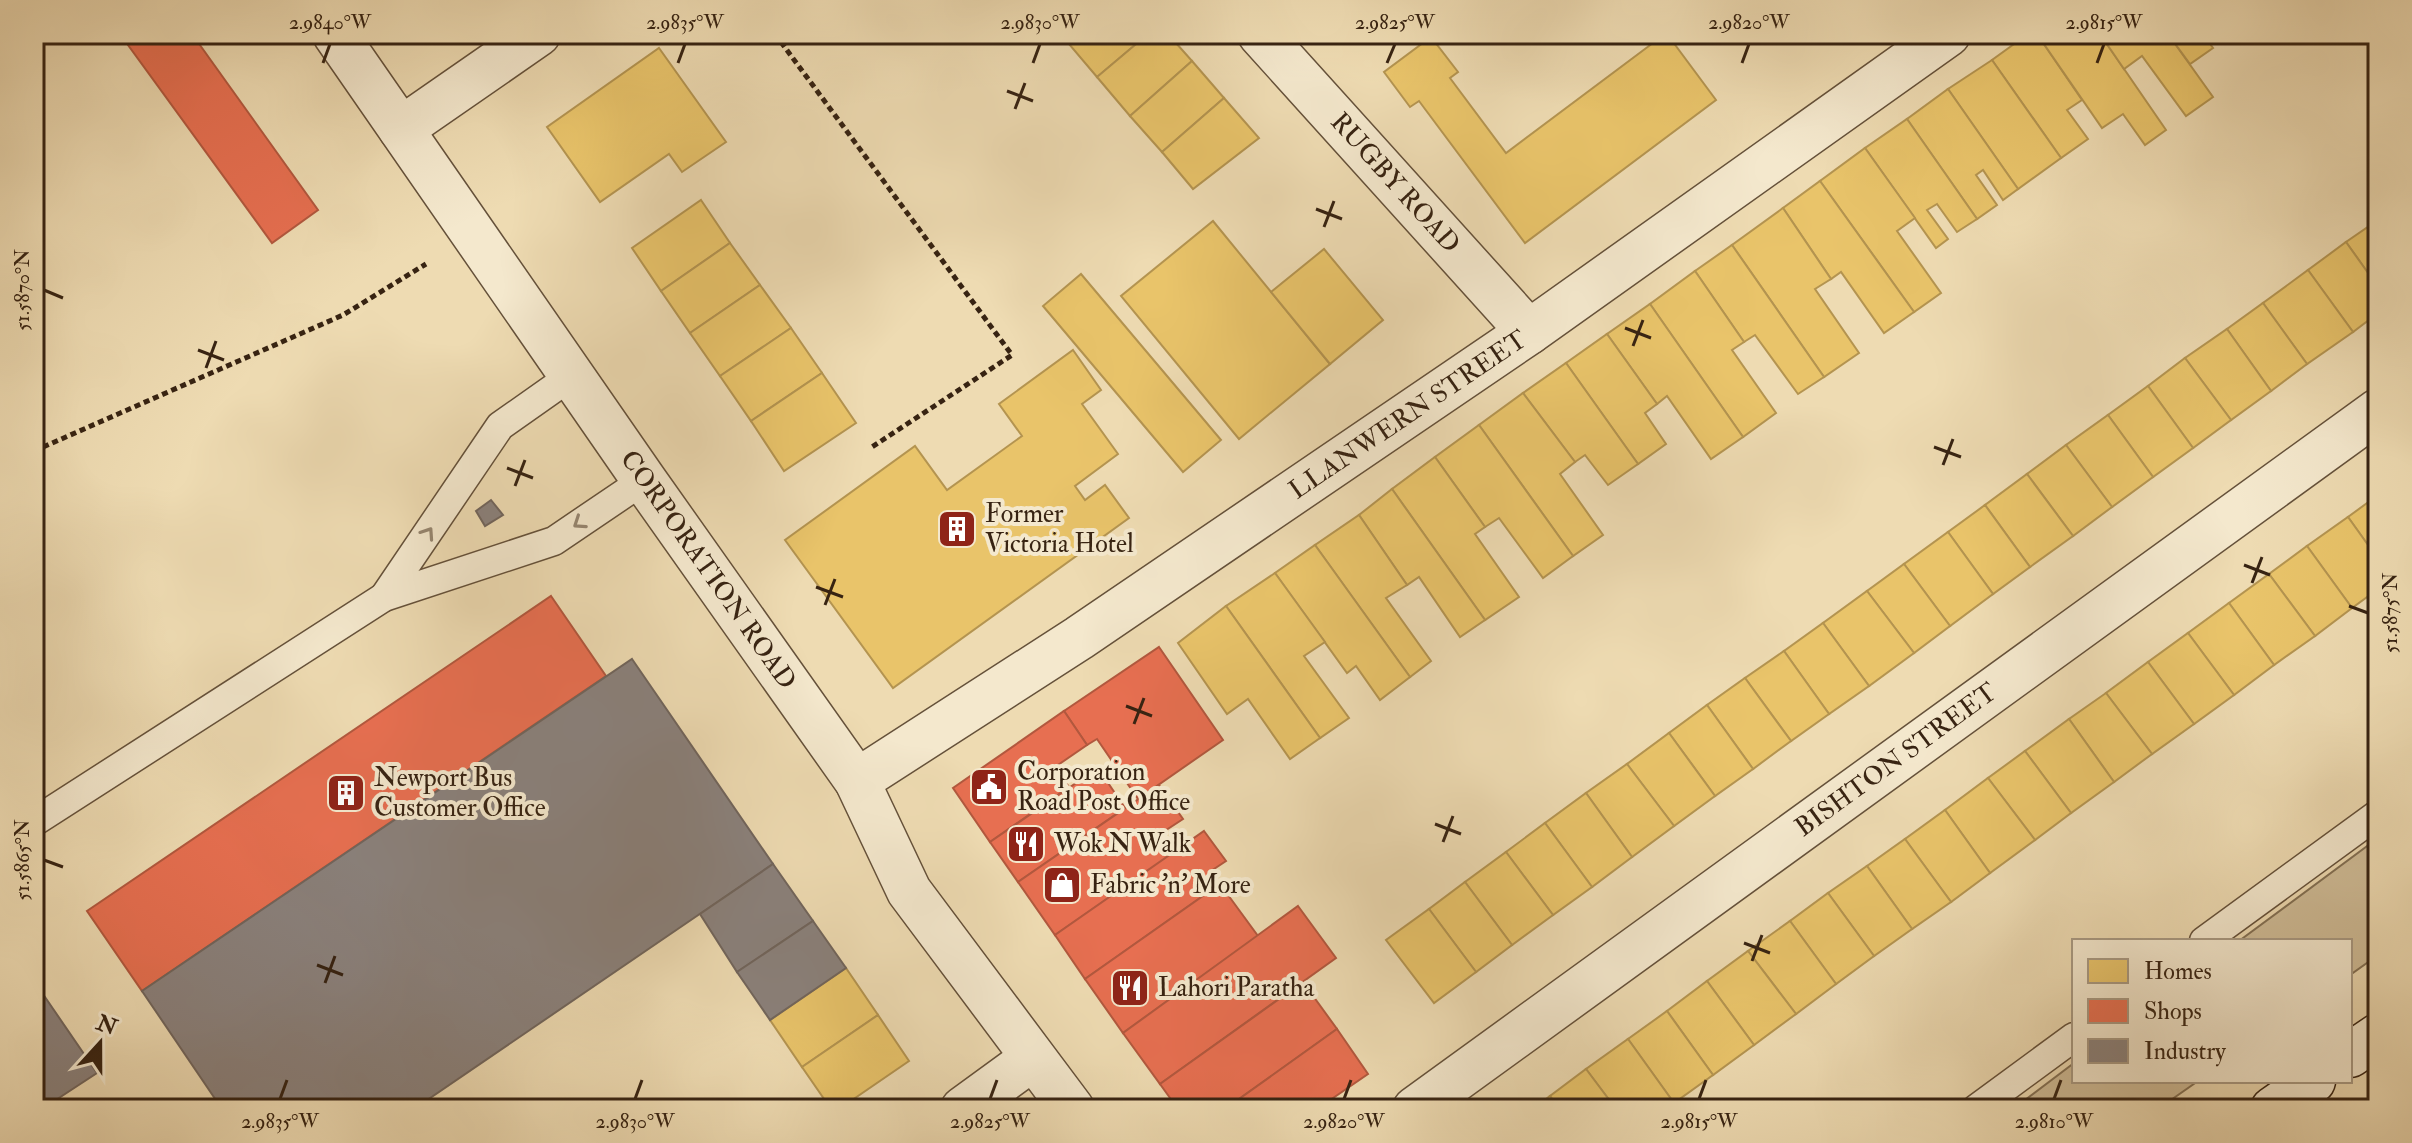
<svg xmlns="http://www.w3.org/2000/svg" width="2412" height="1143" viewBox="0 0 2412 1143" font-family="'IM FELL Double Pica',serif">
<style>
.green{fill:#cfbc97;stroke:#837054;stroke-width:2}
.homes{fill:#e9c46a;stroke:#b49450;stroke-width:2}
.shops{fill:#e76f51;stroke:#b2583e;stroke-width:2}
.industry{fill:#8a817c;stroke:#71655c;stroke-width:2}
.lines{fill:none;stroke-linecap:round;stroke-linejoin:round}
.service-casing{stroke:#65513a;stroke-width:31}
.minor-casing{stroke:#65513a;stroke-width:47}
.tertiary-casing{stroke:#65513a;stroke-width:47}
.secondary-casing{stroke:#372312;stroke-width:47}
.path{stroke:#372312;stroke-width:5;stroke-dasharray:6 4;stroke-linecap:butt}
.service{stroke:#f4e8cd;stroke-width:28}
.minor{stroke:#f4e8cd;stroke-width:44}
.tertiary{stroke:#f4e8cd;stroke-width:44}
.secondary{stroke:#f4e8cd;stroke-width:44}
.oneway{stroke:#968670}
.ticks{fill:none;stroke:#372312;stroke-width:3}
.labels{text-anchor:middle;dominant-baseline:central;stroke-width:8;stroke-linejoin:round;paint-order:stroke}
.street-label{font-size:26px;fill:#372312;stroke:#f4e8cd}
.poi-label{font-size:26px;fill:#372312;stroke:#f4e8cd;text-anchor:start}
.neatline{fill:none;stroke:#372312;stroke-width:3}
.ticks-label{font-size:20px;text-anchor:middle;fill:#372312}
</style>
<rect width="100%" height="100%" fill="#eedbb2"/>
<filter id="stains"><feTurbulence type="fractalNoise" baseFrequency=".0025" numOctaves="4"/><feColorMatrix values="0 0 0 0 .2 0 0 0 0 .09 0 0 0 0 .02 0 0 0 .5 -.17"/></filter>
<radialGradient id="worn" r=".72"><stop offset=".6" stop-color="#630" stop-opacity="0"/><stop offset="1" stop-color="#630" stop-opacity=".3"/></radialGradient>
<g class="green">
<polygon points="2378,838 2378,955 2350,975 2350,941 2239,941"/>
<polygon points="2074,1063 2074,1081 2198,1081 2158,1109 2013,1109"/>
</g>
<g class="homes">
<polygon points="1067,34 1148,34 1097,77 1063,37"/>
<polygon points="1148,34 1168,34 1192,61 1130,116 1097,77"/>
<polygon points="1665,34 1667,34 1716,100 1525,243 1419,101 1410,107 1384,72 1431,37 1458,72 1450,78 1506,153"/>
<polygon points="2028,34 2037,34 2082,100 2067,110 2088,139 2061,158 1992,60"/>
<polygon points="2037,34 2100,34 2166,130 2145,145 2123,114 2102,128"/>
<polygon points="2100,34 2168,34 2213,97 2186,116 2142,56 2124,69"/>
<polygon points="2168,34 2203,34 2213,48 2190,64"/>
<polygon points="659,48 726,142 682,172 669,154 600,202 547,127"/>
<polygon points="1992,60 2061,158 2018,189 1948,89"/>
<polygon points="1192,61 1224,98 1162,152 1130,116"/>
<polygon points="1948,89 2018,189 2003,200 1983,170 1976,175 1997,205 1977,219 1907,119"/>
<polygon points="1224,98 1259,138 1193,189 1162,152"/>
<polygon points="1907,119 1977,219 1957,232 1937,204 1927,210 1948,239 1936,248 1865,148"/>
<polygon points="1865,148 1915,218 1897,231 1941,293 1914,312 1820,181"/>
<polygon points="1820,181 1914,312 1884,333 1841,272 1831,279 1783,208"/>
<polygon points="701,200 730,243 661,291 632,248"/>
<polygon points="1783,208 1831,279 1815,289 1859,353 1824,377 1732,245"/>
<polygon points="2378,220 2378,287 2346,242"/>
<polygon points="1213,221 1330,364 1239,439 1121,296"/>
<polygon points="2346,242 2378,287 2378,313 2353,332 2308,270"/>
<polygon points="730,243 760,285 690,333 661,291"/>
<polygon points="1732,245 1824,377 1798,394 1755,335 1744,342 1695,271"/>
<polygon points="1324,249 1383,320 1330,364 1271,292"/>
<polygon points="2308,270 2353,332 2307,364 2263,303"/>
<polygon points="1695,271 1744,342 1732,350 1776,413 1743,437 1650,304"/>
<polygon points="1081,274 1221,440 1183,472 1043,306"/>
<polygon points="760,285 791,328 720,376 690,333"/>
<polygon points="2263,303 2307,364 2271,391 2227,329"/>
<polygon points="1650,304 1743,437 1711,459 1667,396 1657,404 1607,334"/>
<polygon points="791,328 822,373 751,421 720,376"/>
<polygon points="2227,329 2271,391 2231,420 2185,358"/>
<polygon points="1607,334 1657,404 1645,413 1666,444 1638,464 1566,363"/>
<polygon points="1073,350 1101,390 1082,404 1118,454 1075,486 1085,500 1105,485 1129,518 893,688 785,540 915,446 947,490 1022,436 999,404"/>
<polygon points="2185,358 2231,420 2193,448 2148,386"/>
<polygon points="1566,363 1638,464 1608,485 1585,455 1575,462 1523,393"/>
<polygon points="822,373 856,423 784,471 751,421"/>
<polygon points="2148,386 2193,448 2153,477 2108,415"/>
<polygon points="1523,393 1575,462 1560,474 1603,535 1573,556 1479,425"/>
<polygon points="2108,415 2153,477 2112,507 2066,445"/>
<polygon points="1479,425 1573,556 1543,578 1499,518 1485,527 1435,457"/>
<polygon points="2066,445 2112,507 2073,536 2027,474"/>
<polygon points="1435,457 1485,527 1475,534 1519,597 1485,620 1392,489"/>
<polygon points="2027,474 2073,536 2030,567 1985,505"/>
<polygon points="1392,489 1485,620 1460,637 1419,577 1407,585 1359,515"/>
<polygon points="2378,495 2378,559 2348,517"/>
<polygon points="1985,505 2030,567 1993,594 1948,532"/>
<polygon points="1359,515 1407,585 1386,598 1431,661 1410,677 1315,545"/>
<polygon points="2348,517 2378,559 2378,589 2352,608 2307,546"/>
<polygon points="1948,532 1993,594 1950,626 1904,564"/>
<polygon points="1315,545 1410,677 1380,700 1356,666 1347,673 1275,573"/>
<polygon points="2307,546 2352,608 2315,636 2269,574"/>
<polygon points="1904,564 1950,626 1914,653 1867,591"/>
<polygon points="1275,573 1325,642 1304,656 1349,718 1320,738 1226,606"/>
<polygon points="2269,574 2315,636 2274,665 2229,603"/>
<polygon points="1867,591 1914,653 1869,686 1823,623"/>
<polygon points="2229,603 2274,665 2234,695 2188,633"/>
<polygon points="1226,606 1320,738 1290,759 1248,699 1227,714 1178,643"/>
<polygon points="1823,623 1869,686 1829,714 1784,651"/>
<polygon points="2188,633 2234,695 2194,724 2148,662"/>
<polygon points="1784,651 1829,714 1791,741 1745,678"/>
<polygon points="2148,662 2194,724 2152,754 2106,693"/>
<polygon points="1745,678 1791,741 1753,769 1707,705"/>
<polygon points="2106,693 2152,754 2114,782 2069,719"/>
<polygon points="1707,705 1753,769 1715,796 1669,733"/>
<polygon points="2069,719 2114,782 2071,813 2025,751"/>
<polygon points="1669,733 1715,796 1674,826 1627,764"/>
<polygon points="2025,751 2071,813 2035,840 1988,778"/>
<polygon points="1627,764 1674,826 1632,857 1586,793"/>
<polygon points="1988,778 2035,840 1990,873 1945,810"/>
<polygon points="1586,793 1632,857 1592,887 1545,823"/>
<polygon points="1945,810 1990,873 1951,902 1905,839"/>
<polygon points="1545,823 1592,887 1553,915 1506,852"/>
<polygon points="1905,839 1951,902 1912,929 1867,866"/>
<polygon points="1506,852 1553,915 1512,945 1465,882"/>
<polygon points="1867,866 1912,929 1874,956 1828,893"/>
<polygon points="1465,882 1512,945 1476,972 1429,909"/>
<polygon points="1828,893 1874,956 1836,984 1790,921"/>
<polygon points="1429,909 1476,972 1434,1003 1386,940"/>
<polygon points="1790,921 1836,984 1796,1014 1748,951"/>
<polygon points="1748,951 1796,1014 1754,1045 1707,981"/>
<polygon points="846,968 878,1015 802,1067 770,1020"/>
<polygon points="1707,981 1754,1045 1713,1075 1667,1011"/>
<polygon points="1667,1011 1713,1075 1674,1103 1628,1039"/>
<polygon points="878,1015 909,1061 839,1109 831,1109 802,1067"/>
<polygon points="1628,1039 1674,1103 1666,1109 1616,1109 1586,1069"/>
<polygon points="1586,1069 1616,1109 1559,1109 1550,1096"/>
<polygon points="1550,1096 1559,1109 1533,1109"/>
</g>
<g class="shops">
<polygon points="120,34 192,34 318,210 272,243"/>
<polygon points="551,596 606,676 142,991 87,911"/>
<polygon points="1159,647 1223,740 1138,799 1097,739 1087,745 1064,711"/>
<polygon points="1064,711 1087,745 1055,767 1069,787 990,842 953,788"/>
<polygon points="1098,768 1125,808 1018,882 990,842"/>
<polygon points="1159,785 1183,819 1154,838 1168,857 1055,935 1018,882"/>
<polygon points="1204,831 1226,861 1211,871 1220,884 1085,979 1055,935"/>
<polygon points="1220,884 1258,936 1123,1033 1085,979"/>
<polygon points="1298,906 1336,958 1160,1084 1123,1033"/>
<polygon points="1303,982 1337,1029 1225,1109 1178,1109 1160,1084"/>
<polygon points="1337,1029 1368,1074 1317,1109 1225,1109"/>
</g>
<g class="industry">
<polygon points="491,500 503,515 485,526 476,511"/>
<polygon points="632,659 773,864 414,1109 222,1109 142,991"/>
<polygon points="773,864 813,921 737,972 700,914"/>
<polygon points="813,921 846,968 770,1020 737,972"/>
<polygon points="34,981 97,1073 42,1109 34,1109"/>
</g>
<g class="lines">
<defs>
<g id="service">
<polyline points="384,597 500,426 571,376"/>
<polyline points="34,822 384,597 554,541 644,480"/>
<polyline points="2204,941 2378,814"/>
<polyline points="1976,1109 2074,1037"/>
</g>
<g id="minor">
<polyline points="1260,34 1529,332"/>
<polyline points="401,129 538,34"/>
<polyline points="857,781 1079,638 1529,332 1948,34"/>
<polyline points="963,1109 1033,1058"/>
<polyline points="1415,1109 2378,411"/>
</g>
<polyline id="tertiary" points="335,34 644,480 857,781 909,891 1072,1109"/>
<g id="secondary">
<polyline points="2350,1055 2378,1036"/>
<polyline points="2273,1109 2313,1081"/>
</g>
</defs>
<use href="#service" class="service-casing"/>
<use href="#minor" class="minor-casing"/>
<use href="#tertiary" class="tertiary-casing"/>
<use href="#secondary" class="secondary-casing"/>
<g class="path">
<polyline points="775,34 1012,355 872,447"/>
<polyline points="34,451 343,315 426,264"/>
</g>
<use href="#service" class="service"/>
<use href="#minor" class="minor"/>
<use href="#tertiary" class="tertiary"/>
<use href="#secondary" class="secondary"/>
</g>
<defs><path id="oneway-chevron" d="M-2-3.5L2.5 0L-2 3.5" fill="none" stroke-width="1.6" stroke-linecap="round" stroke-linejoin="round" transform="scale(2)"/></defs>
<g class="oneway">
<use href="#oneway-chevron" transform="translate(579 523) rotate(146)"/>
<use href="#oneway-chevron" transform="translate(428 533) rotate(-56)"/>
</g>
<path class="ticks" d="M323,63L330,44M678,63L685,44M1033,63L1040,44M1387,63L1395,44M1742,63L1749,44M2097,63L2104,44M1007,91L1033,101M1015,109L1025,83M1316,209L1342,219M1324,227L1334,201M44,290L63,298M1625,328L1651,338M1633,346L1643,320M198,350L224,360M206,368L216,341M1934,447L1961,457M1943,465L1953,439M507,468L533,478M515,486L525,460M2244,565L2270,575M2252,583L2262,557M816,587L843,597M825,605L835,579M2349,606L2368,613M1126,706L1152,716M1134,724L1144,698M1435,824L1461,834M1443,842L1453,816M44,860L63,867M1744,943L1770,953M1752,961L1762,935M317,965L343,975M325,983L335,956M280,1099L287,1080M635,1099L642,1080M990,1099L997,1080M1344,1099L1351,1080M1699,1099L1706,1080M2054,1099L2061,1080"/>
<defs>
<symbol id="building-square" viewBox="-11 -11 22 22"><rect x="-9" y="-9" width="18" height="18" rx="4" fill="#8f2418" stroke="#f4e8cd"/><path d="M-4-6H4V6H1V3H-1V6H-4ZM-2.5-4.3h1.7v1.8h-1.7ZM.8-4.3h1.7v1.8H.8ZM-2.5-1h1.7V.8h-1.7ZM.8-1h1.7V.8H.8Z" fill="#fff"/></symbol>
<symbol id="civic-square" viewBox="-11 -11 22 22"><rect x="-9" y="-9" width="18" height="18" rx="4" fill="#8f2418" stroke="#f4e8cd"/><path d="M-.6-6.5H3V-4.5H.6V-3L4-1V1h2V6H-6V1h2V-1L-.6-3ZM-1.2 2.5V6h2.4V2.5Z" fill="#fff"/></symbol>
<symbol id="restaurant-square" viewBox="-11 -11 22 22"><rect x="-9" y="-9" width="18" height="18" rx="4" fill="#8f2418" stroke="#f4e8cd"/><path d="M-5-6h1v4h1v-4h1v4h1v-4h1v5L-1.5 .5V6h-2V.5L-5-1ZM5-6V6H3V1.5H1.5Q1.5-4 5-6Z" fill="#fff"/></symbol>
<symbol id="shop-square" viewBox="-11 -11 22 22"><rect x="-9" y="-9" width="18" height="18" rx="4" fill="#8f2418" stroke="#f4e8cd"/><path d="M-5-2.5h2.3a2.7 3.5 0 0 1 5.4 0H5L5.5 6h-11ZM-1.5-2.5h3a1.5 2.3 0 0 0-3 0Z" fill="#fff"/></symbol>
</defs>
<g fill-rule="evenodd">
<use href="#building-square" x="935" y="507" width="44" height="44"/>
<use href="#civic-square" x="967" y="765" width="44" height="44"/>
<use href="#building-square" x="324" y="771" width="44" height="44"/>
<use href="#restaurant-square" x="1004" y="822" width="44" height="44"/>
<use href="#shop-square" x="1040" y="863" width="44" height="44"/>
<use href="#restaurant-square" x="1108" y="966" width="44" height="44"/>
</g>
<g class="labels">
<g class="street-label">
<text transform="translate(1395 183) rotate(48)">RUGBY ROAD</text>
<text transform="translate(1408 415) rotate(-34)">LLANWERN STREET</text>
<text transform="translate(708 570) rotate(55)">CORPORATION ROAD</text>
<text transform="translate(1896 760) rotate(-36)">BISHTON STREET</text>
</g>
<g class="poi-label">
<text x="985" y="514">Former<tspan x="985" dy="30">Victoria Hotel</tspan></text>
<text x="1017" y="772">Corporation<tspan x="1017" dy="30">Road Post Office</tspan></text>
<text x="374" y="778">Newport Bus<tspan x="374" dy="30">Customer Office</tspan></text>
<text x="1054" y="844">Wok N Walk</text>
<text x="1090" y="885">Fabric 'n' More</text>
<text x="1158" y="988">Lahori Paratha</text>
</g>
</g>
<rect width="2412" height="1143" fill="none" stroke="#eedbb2" stroke-width="88"/>
<rect x="2072" y="939" width="280" height="144" fill="#f4e8cd" stroke="#a89982" stroke-width="2"/>
<rect x="2088" y="959" width="40" height="24" fill="#e9c46a" stroke="#a89982" stroke-width="2"/>
<text x="2144" y="979" font-size="24" fill="#372312">Homes</text>
<rect x="2088" y="999" width="40" height="24" fill="#e76f51" stroke="#a89982" stroke-width="2"/>
<text x="2144" y="1019" font-size="24" fill="#372312">Shops</text>
<rect x="2088" y="1039" width="40" height="24" fill="#8a817c" stroke="#a89982" stroke-width="2"/>
<text x="2144" y="1059" font-size="24" fill="#372312">Industry</text>
<g transform="translate(100 1043) rotate(21)" stroke="#f4e8cd" stroke-width="6" paint-order="stroke">
<path d="M0-6L14 30L0 20L-14 30Z" fill="#372312"/>
<text y="-12" font-size="22" font-weight="bold" text-anchor="middle" fill="#372312">N</text>
</g>
<rect x="44" y="44" width="2324" height="1055" class="neatline"/>
<g class="ticks-label">
<text x="330" y="29">2.9840°W</text>
<text x="685" y="29">2.9835°W</text>
<text x="1040" y="29">2.9830°W</text>
<text x="1395" y="29">2.9825°W</text>
<text x="1749" y="29">2.9820°W</text>
<text x="2104" y="29">2.9815°W</text>
<text transform="translate(22 290) rotate(-90)" y="7">51.5870°N</text>
<text transform="translate(2390 613) rotate(-90)" y="7">51.5875°N</text>
<text transform="translate(22 860) rotate(-90)" y="7">51.5865°N</text>
<text x="280" y="1128">2.9835°W</text>
<text x="635" y="1128">2.9830°W</text>
<text x="990" y="1128">2.9825°W</text>
<text x="1344" y="1128">2.9820°W</text>
<text x="1699" y="1128">2.9815°W</text>
<text x="2054" y="1128">2.9810°W</text>
</g>
<rect width="100%" height="100%" filter="url(#stains)"/>
<rect width="100%" height="100%" fill="url(#worn)"/>
</svg>
